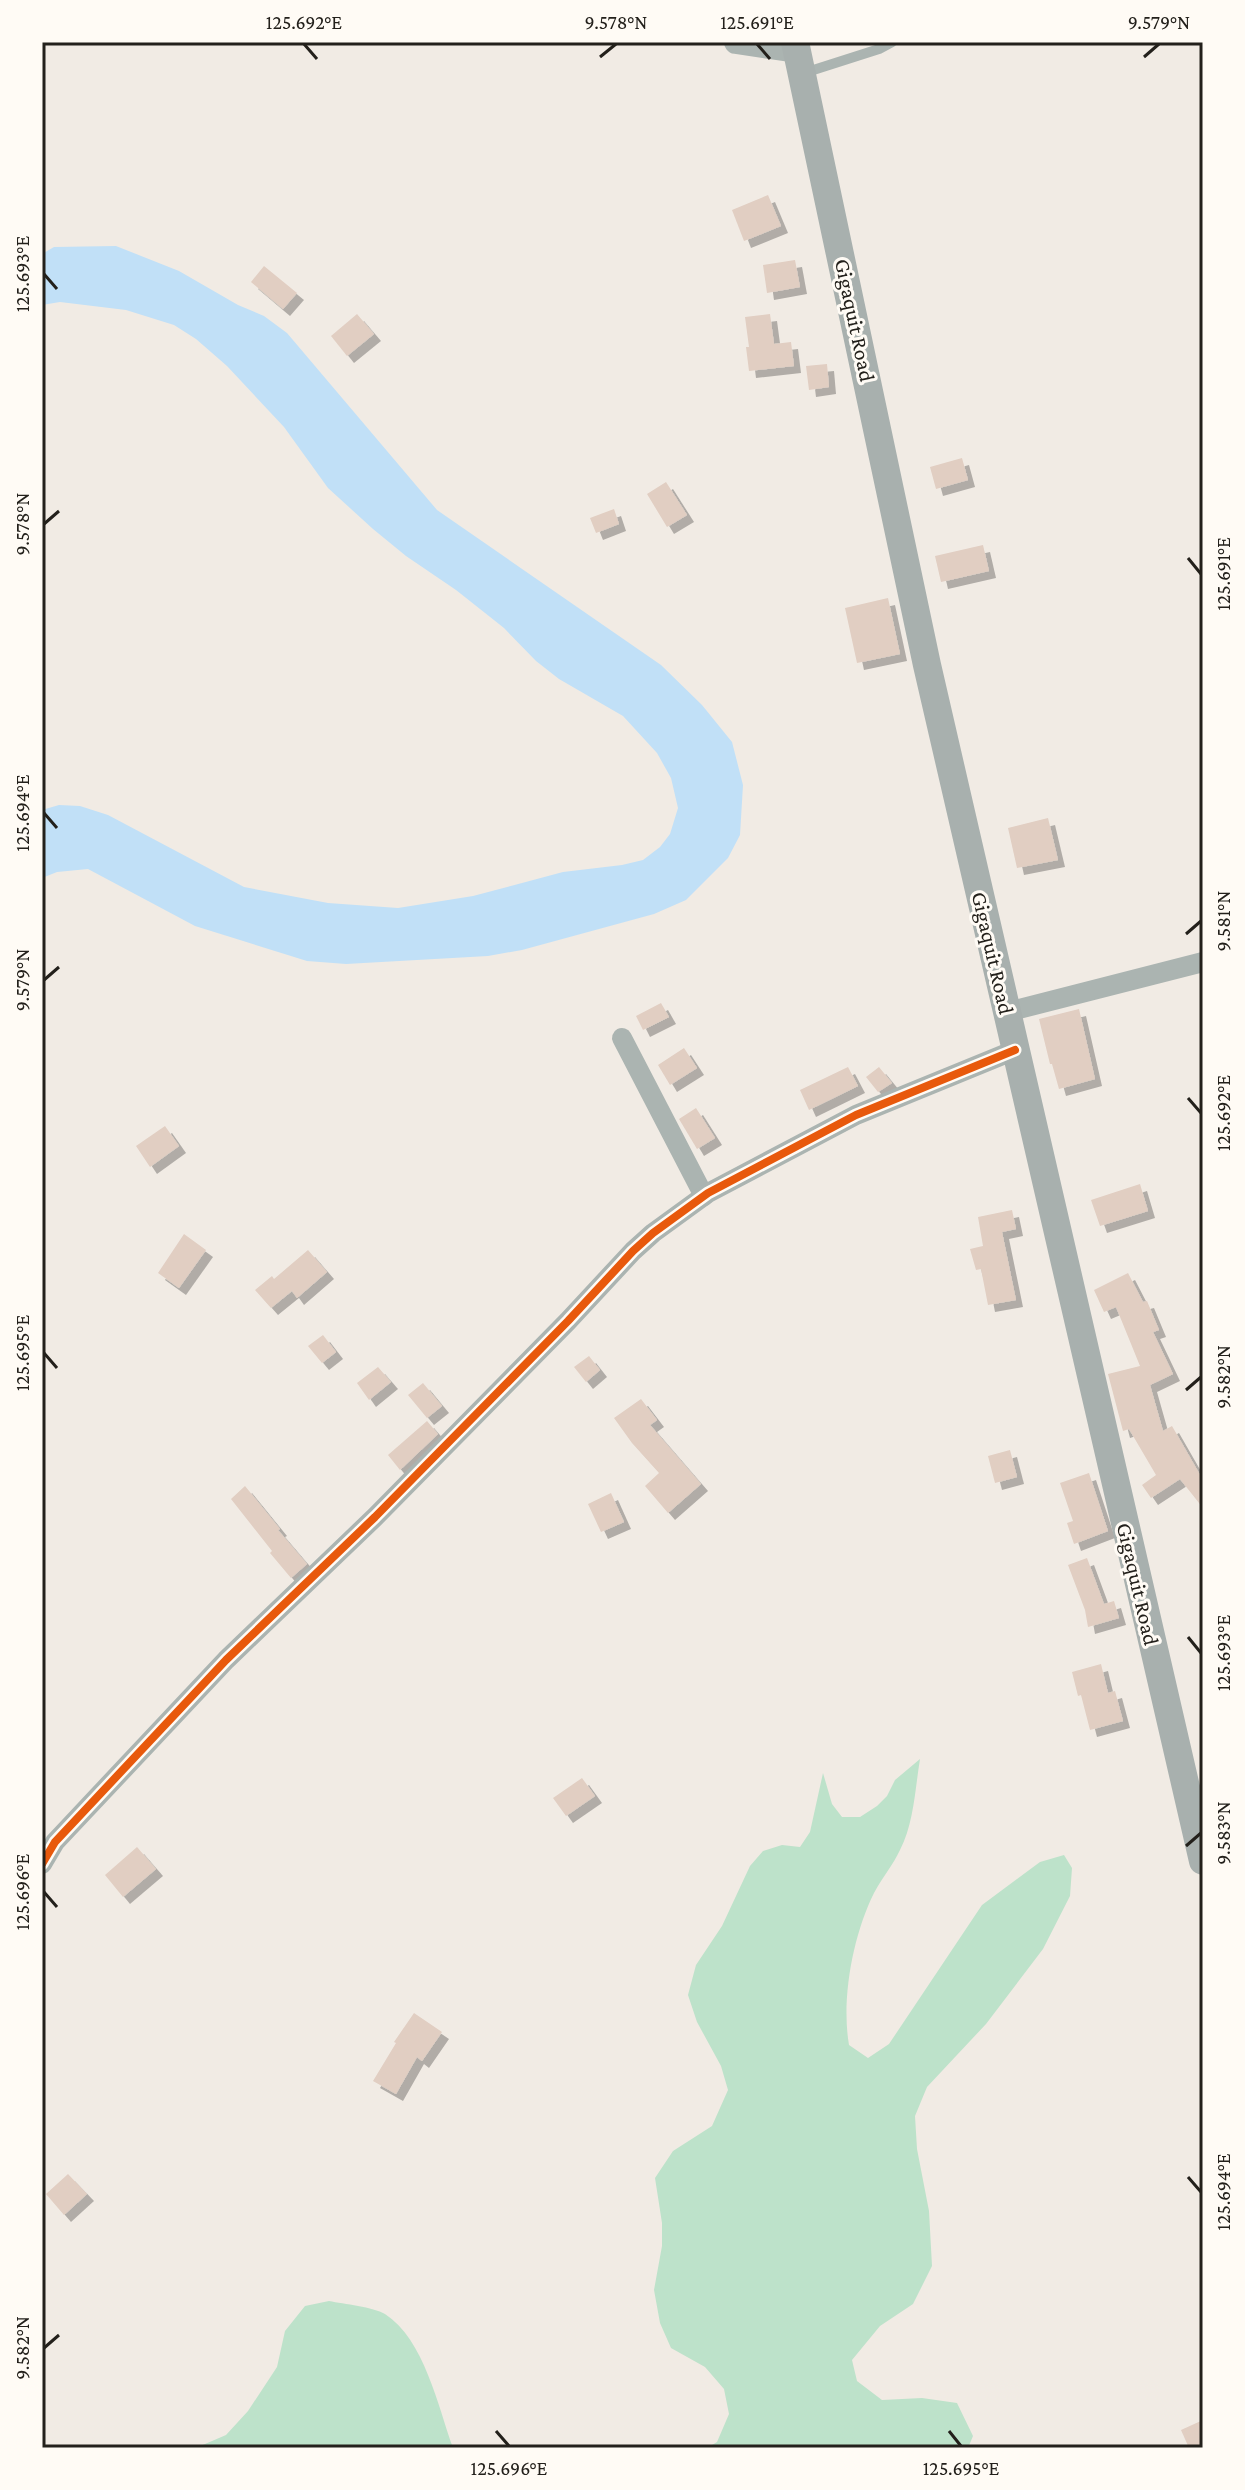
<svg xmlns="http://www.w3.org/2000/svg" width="1245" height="2490" viewBox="0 0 1245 2490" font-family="'Crimson Pro',serif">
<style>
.green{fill:#bde2ca}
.water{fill:#c1e0f7}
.building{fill:#e1cec2;filter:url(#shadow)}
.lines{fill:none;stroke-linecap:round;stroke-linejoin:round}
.service{stroke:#abb4b1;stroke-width:10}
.minor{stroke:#abb4b1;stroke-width:20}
.tertiary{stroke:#abb4b1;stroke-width:24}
.secondary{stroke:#a8b0ae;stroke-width:28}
.cycleway-casing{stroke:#fffbf5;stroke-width:13}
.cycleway{stroke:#e8590c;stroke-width:8}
.ticks{fill:none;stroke:#23201b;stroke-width:3}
.labels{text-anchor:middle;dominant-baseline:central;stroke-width:6;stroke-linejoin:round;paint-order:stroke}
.street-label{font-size:22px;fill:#23201b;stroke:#fffbf5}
.neatline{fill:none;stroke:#23201b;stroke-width:3}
.ticks-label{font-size:20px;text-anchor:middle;fill:#23201b}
</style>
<defs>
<filter id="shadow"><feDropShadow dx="7" dy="7" stdDeviation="0" flood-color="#0004"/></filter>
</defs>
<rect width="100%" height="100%" fill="#f1ebe4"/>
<g class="green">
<path d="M920,1759C915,1789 914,1823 900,1850C893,1865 882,1878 874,1893C853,1935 841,1999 849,2045L868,2058L889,2044L982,1905L1040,1862L1064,1855L1072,1868L1070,1896L1043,1949L986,2024L927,2087L915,2116L917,2149L929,2211L932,2266L913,2304L880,2326L852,2360L857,2381L882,2400L922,2398L957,2403L973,2436L968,2448H707L717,2442L729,2414L724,2389L705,2367L671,2348L660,2323L654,2290L662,2246V2223L655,2178L673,2151L712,2126L728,2090L721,2066L697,2022L688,1995L696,1965L722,1926L750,1866L763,1851L782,1845L800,1847L810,1832L823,1773L832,1804L842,1817H860L877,1806L887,1796L895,1780Z"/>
<path d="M329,2301C344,2304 373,2307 385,2314C424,2339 438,2406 453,2448H152L160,2446L198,2447L226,2435L248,2411L277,2367L285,2331L305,2306Z"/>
</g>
<polygon class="water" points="116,246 179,271 238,305 264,316 287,333 437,510 661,665 702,705 732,742 743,785 740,835 728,858 686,900 654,914 522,950 488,956 346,964 307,961 195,926 88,869 57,872 42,878 42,810 59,805 80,806 108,815 244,887 328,903 398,908 473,896 563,872 622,865 643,860 660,847 670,834 678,808 671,778 657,753 623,716 559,679 536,661 504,628 456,590 406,556 373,529 328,488 284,427 227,366 196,339 174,325 126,310 60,302 42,305 42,254 54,247"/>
<g class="building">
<polygon points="768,195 781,226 744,241 732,210"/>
<polygon points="795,260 800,287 767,293 763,265"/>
<polygon points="264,266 297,293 283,309 251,282"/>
<polygon points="357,314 374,334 347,356 331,336"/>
<polygon points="770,314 774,344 791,342 794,366 749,371 746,347 749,347 745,317"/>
<polygon points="827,364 829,387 809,390 806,366"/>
<polygon points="962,458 968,480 936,489 930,467"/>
<polygon points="666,482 687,515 667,527 647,494"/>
<polygon points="614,509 619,524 596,533 590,518"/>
<polygon points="983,545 989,571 941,582 935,556"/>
<polygon points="888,598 900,654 857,663 845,608"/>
<polygon points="1048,818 1058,860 1017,868 1008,828"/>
<polygon points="661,1003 669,1017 643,1030 636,1016"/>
<polygon points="1079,1009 1095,1079 1059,1089 1052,1064 1050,1064 1039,1019"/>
<polygon points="684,1048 697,1068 670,1085 658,1065"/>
<polygon points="848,1067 858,1086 809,1110 800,1090"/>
<polygon points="879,1067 892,1083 878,1092 866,1077"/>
<polygon points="696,1108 715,1138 697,1149 679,1119"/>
<polygon points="165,1126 179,1146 150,1167 136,1146"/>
<polygon points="1140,1184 1148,1211 1100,1226 1091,1200"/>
<polygon points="1012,1210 1016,1229 1002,1232 1016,1300 988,1305 981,1269 976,1270 970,1249 983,1246 978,1217"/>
<polygon points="184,1234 206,1250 179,1288 158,1273"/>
<polygon points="308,1250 327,1272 297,1298 292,1291 271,1308 255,1290 272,1276 274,1279"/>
<polygon points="1128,1273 1143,1302 1147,1301 1159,1330 1153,1332 1173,1374 1150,1385 1163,1431 1172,1426 1203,1480 1203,1508 1180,1479 1151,1498 1142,1485 1156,1475 1129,1429 1123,1431 1108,1374 1140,1366 1116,1307 1104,1312 1094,1290"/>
<polygon points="323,1335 336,1352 322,1363 308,1346"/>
<polygon points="589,1356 600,1370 586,1382 574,1367"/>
<polygon points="378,1367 391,1382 369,1400 357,1383"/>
<polygon points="423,1383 442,1406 427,1418 408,1395"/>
<polygon points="641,1399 657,1420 650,1425 701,1484 668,1513 645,1486 659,1473 632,1443 614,1418"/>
<polygon points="427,1421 438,1434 400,1470 388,1455"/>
<polygon points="1010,1450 1017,1477 995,1483 988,1456"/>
<polygon points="1089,1473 1108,1531 1074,1544 1067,1523 1073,1521 1060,1483"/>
<polygon points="245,1486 280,1529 278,1530 307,1564 291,1578 270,1553 272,1551 231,1499"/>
<polygon points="611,1493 624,1522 601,1532 588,1504"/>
<polygon points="1087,1558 1104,1604 1114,1601 1119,1618 1088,1627 1085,1610 1068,1565"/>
<polygon points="1101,1664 1108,1693 1115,1691 1123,1721 1090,1730 1081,1695 1078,1696 1072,1672"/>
<polygon points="582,1778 595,1796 566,1816 553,1798"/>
<polygon points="137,1847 156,1869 123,1897 105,1875"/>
<polygon points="414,2013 442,2032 422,2061 417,2057 396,2094 373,2081 396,2043 394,2042"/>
<polygon points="68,2174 87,2194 64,2215 46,2194"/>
<polygon points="1203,2420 1203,2448 1189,2448 1181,2430"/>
</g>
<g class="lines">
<polyline class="service" points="804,73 879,49 892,42"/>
<g class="minor">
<polyline points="1007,1012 1203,962"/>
<polyline points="622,1038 704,1196"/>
<polyline points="42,1864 55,1842 226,1660 375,1517 568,1321 633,1251 653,1233 708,1193 856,1115 1015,1050"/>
</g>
<polyline class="tertiary" points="736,42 797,51"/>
<polyline class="secondary" points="795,42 927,665 1203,1861"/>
<defs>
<polyline id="cycleway" points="42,1864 55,1842 226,1660 375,1517 568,1321 633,1251 653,1233 708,1193 856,1115 1015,1050"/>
</defs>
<use href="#cycleway" class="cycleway-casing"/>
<use href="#cycleway" class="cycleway"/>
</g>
<path class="ticks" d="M304,44L317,59M757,44L770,59M600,57L616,44M1144,57L1159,44M44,274L57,289M44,524L59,511M1188,558L1201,574M44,813L57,828M1186,934L1201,921M44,980L59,967M1188,1098L1201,1113M44,1353L57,1368M1186,1390L1201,1377M1188,1637L1201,1653M1186,1846L1201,1833M44,1892L57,1907M1188,2177L1201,2192M44,2348L59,2335M496,2431L509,2446M949,2431L961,2446"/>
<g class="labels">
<g class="street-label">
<text transform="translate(855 320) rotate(78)">Gigaquit Road</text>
<text transform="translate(993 953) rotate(77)">Gigaquit Road</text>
<text transform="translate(1138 1584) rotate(77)">Gigaquit Road</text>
</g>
</g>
<rect width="1245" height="2490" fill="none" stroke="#fffbf5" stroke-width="88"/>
<rect x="44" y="44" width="1157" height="2402" class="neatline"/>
<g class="ticks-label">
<text x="304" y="29">125.692°E</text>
<text x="616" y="29">9.578°N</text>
<text x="757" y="29">125.691°E</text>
<text x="1159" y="29">9.579°N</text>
<text transform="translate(22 274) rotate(-90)" y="7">125.693°E</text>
<text transform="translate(22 524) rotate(-90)" y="7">9.578°N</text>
<text transform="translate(1223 574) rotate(-90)" y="7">125.691°E</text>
<text transform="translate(22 813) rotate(-90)" y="7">125.694°E</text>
<text transform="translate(1223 921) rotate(-90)" y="7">9.581°N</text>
<text transform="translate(22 980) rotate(-90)" y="7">9.579°N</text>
<text transform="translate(1223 1113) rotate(-90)" y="7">125.692°E</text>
<text transform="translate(22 1353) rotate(-90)" y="7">125.695°E</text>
<text transform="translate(1223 1377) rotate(-90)" y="7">9.582°N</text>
<text transform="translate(1223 1653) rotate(-90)" y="7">125.693°E</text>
<text transform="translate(1223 1833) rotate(-90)" y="7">9.583°N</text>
<text transform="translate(22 1892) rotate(-90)" y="7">125.696°E</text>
<text transform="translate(1223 2192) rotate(-90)" y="7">125.694°E</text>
<text transform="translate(22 2348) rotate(-90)" y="7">9.582°N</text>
<text x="509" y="2475">125.696°E</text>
<text x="961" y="2475">125.695°E</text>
</g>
</svg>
